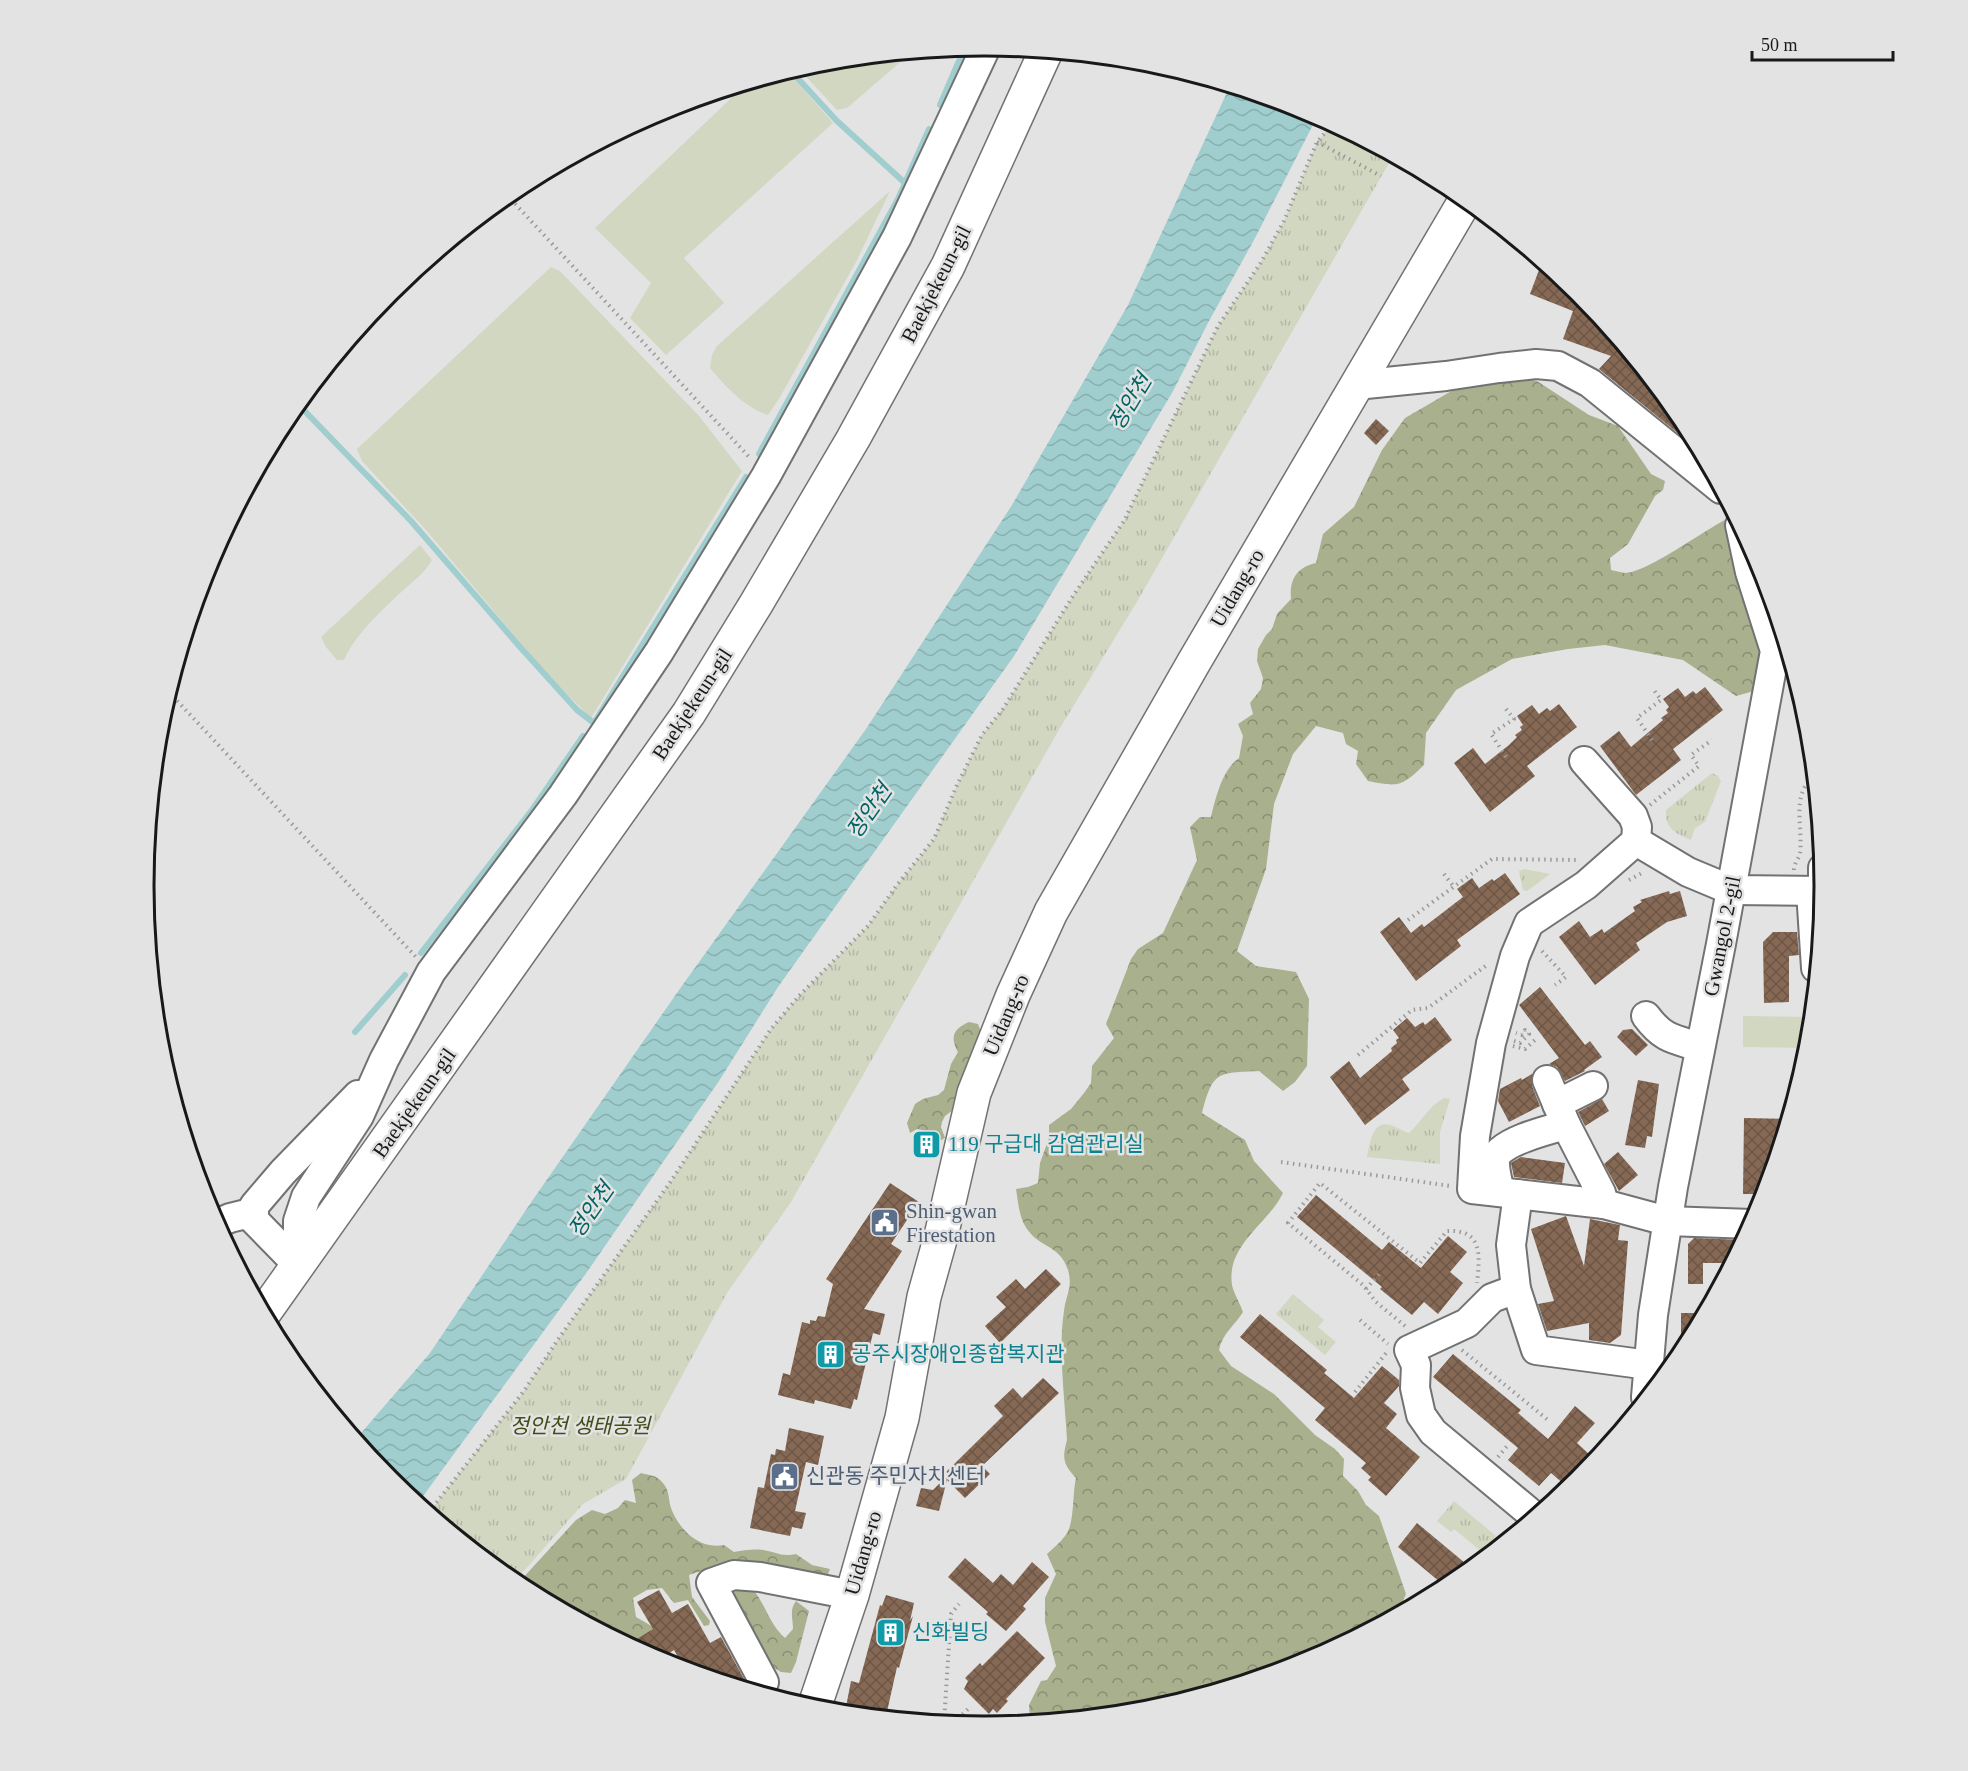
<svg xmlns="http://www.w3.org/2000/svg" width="1968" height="1771" viewBox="0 0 1968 1771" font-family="'Times New Roman','Noto Sans KR',serif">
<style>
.green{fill:#d1d7c1}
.forest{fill:url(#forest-crowns)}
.park{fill:url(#park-tufts)}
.water{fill:url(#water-waves)}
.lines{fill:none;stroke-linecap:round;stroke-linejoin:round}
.stream{stroke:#a0cdcd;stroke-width:6}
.building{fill:url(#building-cross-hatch)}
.minor-casing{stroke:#727273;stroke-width:32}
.major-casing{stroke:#727273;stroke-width:36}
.path{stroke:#9a9a9b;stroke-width:4;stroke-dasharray:1.5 4.5;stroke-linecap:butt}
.minor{stroke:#fff;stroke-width:28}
.major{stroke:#fff;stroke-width:33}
.labels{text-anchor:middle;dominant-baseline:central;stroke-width:5;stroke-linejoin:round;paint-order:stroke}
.street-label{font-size:21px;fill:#19191a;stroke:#e3e3e4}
.culture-label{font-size:21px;fill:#0d838f;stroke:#e3e3e4;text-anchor:start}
.service-label{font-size:21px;fill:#4e5e75;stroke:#e3e3e4;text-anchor:start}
.park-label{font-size:21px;font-style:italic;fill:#444d16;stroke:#e3e3e4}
.water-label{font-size:22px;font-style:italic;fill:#006465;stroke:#e3e3e4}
.rim{fill:none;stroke:#19191a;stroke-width:3}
</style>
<defs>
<pattern id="forest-crowns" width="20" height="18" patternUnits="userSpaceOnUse" patternTransform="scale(1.5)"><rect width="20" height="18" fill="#a8b08e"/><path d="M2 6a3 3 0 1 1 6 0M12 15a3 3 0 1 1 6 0" fill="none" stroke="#888e73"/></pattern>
<pattern id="park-tufts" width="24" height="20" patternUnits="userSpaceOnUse" patternTransform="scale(1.5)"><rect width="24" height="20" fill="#d1d7c1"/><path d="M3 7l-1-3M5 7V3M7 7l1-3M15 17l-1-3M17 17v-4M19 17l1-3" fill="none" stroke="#b3b8a5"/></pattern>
<pattern id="water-waves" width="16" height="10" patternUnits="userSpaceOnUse" patternTransform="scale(1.5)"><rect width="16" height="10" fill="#a0cdcd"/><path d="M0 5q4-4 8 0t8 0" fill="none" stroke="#89afaf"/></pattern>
<pattern id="building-cross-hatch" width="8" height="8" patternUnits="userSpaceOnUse" patternTransform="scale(1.5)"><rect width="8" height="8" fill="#866955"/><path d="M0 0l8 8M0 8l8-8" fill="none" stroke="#6d5646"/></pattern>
</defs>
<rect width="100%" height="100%" fill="#e3e3e4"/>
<g class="green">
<polygon points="912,52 847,108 837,110 798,68 820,61"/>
<polygon points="787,71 833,123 684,258 724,303 666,355 630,318 651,283 595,228 746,84"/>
<path d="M890,191L856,262L780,397L768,415C745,408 725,386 710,368L712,355L717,346Z"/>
<polygon points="551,267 560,271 699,416 742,471 591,718 544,671 426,530 362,461 357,449"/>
<path d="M420,545L432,560C424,574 411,583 399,594C379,613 355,635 344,660H337L326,647L321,637Z"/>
<polygon points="1743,1016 1812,1017 1808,1048 1743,1047"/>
</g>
<g class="forest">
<path d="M1518,376L1537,381L1589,415L1618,426L1651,474L1665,481L1663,490L1655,496L1628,544L1610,558L1611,570C1615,571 1620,572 1625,573C1647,573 1705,529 1729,518L1767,658L1754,691L1736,696L1683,660L1605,645L1568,649L1512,659L1456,690L1426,733L1424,765C1401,787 1399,787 1368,781L1356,764L1358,751L1346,744L1343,733L1316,726L1293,754L1274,804L1266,869L1237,951L1256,966L1296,972L1309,999L1307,1066L1295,1082L1283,1091L1259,1071C1217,1073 1213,1071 1202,1113L1245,1140L1254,1161L1283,1193C1268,1224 1226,1245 1232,1285C1234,1294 1240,1303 1243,1312C1235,1325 1222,1334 1219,1350L1231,1366L1274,1394L1315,1435L1335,1449L1344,1459L1343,1476L1358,1491L1366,1505L1379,1516L1406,1594L1399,1610L1384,1620L1305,1662L1148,1710L1030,1721L1029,1705L1041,1681L1047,1680L1056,1666L1045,1622V1598L1056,1574L1047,1554C1053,1548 1060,1543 1065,1536C1075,1524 1072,1495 1076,1478C1063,1464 1062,1458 1067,1440C1065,1401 1058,1349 1064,1311C1066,1294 1073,1288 1068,1270C1060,1245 1040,1248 1027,1229C1019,1218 1018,1201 1016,1189L1028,1187L1038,1183L1040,1163L1049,1138V1125L1071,1109L1084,1093L1091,1083L1092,1066L1114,1038L1106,1024L1131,959L1138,949L1163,933L1197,860L1190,827L1200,817H1211C1216,797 1222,770 1239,758L1243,736L1238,724L1253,714L1250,703L1261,689L1263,678L1257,661L1258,649L1266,635L1272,629L1277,614L1291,599C1289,580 1297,567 1316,563L1323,534L1354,507L1382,450L1405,418L1467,382Z"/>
<path d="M969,1022L978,1024L981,1032L957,1107L945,1116L942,1122L941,1127L945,1138L941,1140C934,1138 926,1135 922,1130L917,1129L910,1133L907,1123L915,1104L923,1099L938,1095L944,1090L951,1064L958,1052C950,1037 953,1029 969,1022Z"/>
<path d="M641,1473C648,1475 657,1475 662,1482C670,1490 668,1499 671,1508C679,1530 700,1550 724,1545L734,1552C744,1550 754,1549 763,1550C777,1552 780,1557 796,1554L812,1565L830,1569L828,1574C812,1579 795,1568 778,1566C749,1562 716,1565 689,1575L692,1597L710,1621L709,1625L704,1626L688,1600L674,1603L662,1588L647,1590L633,1598L636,1617L655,1628L677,1666L662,1662L519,1585L521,1580L576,1520L592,1510L605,1514L618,1508L625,1500L636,1503L632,1480Z"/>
<path d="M749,1586C764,1598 768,1624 785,1638L793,1629C793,1619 789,1610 796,1601L809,1611L796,1662L791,1673L781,1672L769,1665L762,1647L753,1639L728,1587Z"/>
</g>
<g class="park">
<polygon points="1333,124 1393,156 1138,600 1060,728 791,1202 727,1293 626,1479 583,1504 514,1582 429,1512 524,1391 559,1338 669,1184 771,1029 799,996 868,926 897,885 934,839 957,785 982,735 1003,709 1073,596 1124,521 1218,326 1260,264 1284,221 1317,142"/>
<path d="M1712,773L1718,776L1721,781L1705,822L1695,828L1691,840C1675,833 1665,829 1666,810Z"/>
<polygon points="1524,869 1550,874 1527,891 1523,890 1519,871"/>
<path d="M1444,1098L1450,1099L1440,1132V1164L1367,1157C1370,1144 1372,1120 1390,1125C1397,1127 1402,1131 1409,1133C1421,1122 1429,1106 1444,1098Z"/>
<polygon points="1293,1294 1324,1320 1318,1327 1336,1342 1325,1355 1276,1314"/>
<polygon points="1454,1501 1496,1536 1482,1552 1454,1529 1451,1532 1437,1521"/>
</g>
<polygon class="water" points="1230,86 1306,109 1318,115 1254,240 1209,321 1172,393 1014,656 778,987 719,1081 587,1272 418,1503 389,1480 356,1439 430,1353 532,1201 679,990 866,729 1012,505 1128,305"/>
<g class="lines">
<g class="stream">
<polyline points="790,70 837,121 905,183"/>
<polyline points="940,105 965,47"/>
<polyline points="297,403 411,521 520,647 577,710 594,723 746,477"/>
<polyline points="759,454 898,199 929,129"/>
<polyline points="421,953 532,810 583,736"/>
<polyline points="355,1032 405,975"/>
</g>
</g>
<g class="building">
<polygon points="1542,262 1579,291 1683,419 1700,451 1599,369 1611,356 1563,339 1573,311 1530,294"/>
<polygon points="1376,419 1389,431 1376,445 1364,433"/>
<polygon points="1705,687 1723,710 1673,749 1681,760 1636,795 1600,746 1619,731 1631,747 1663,720 1661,718 1668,713 1666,710 1669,707 1663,699 1678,688 1685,697 1693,691 1696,694"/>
<polygon points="1559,704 1577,727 1527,766 1535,776 1490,812 1454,763 1473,748 1485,764 1509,745 1517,737 1515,735 1522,730 1520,727 1523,725 1517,716 1532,705 1539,714 1547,708 1550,711"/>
<polygon points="1505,873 1520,894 1457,940 1461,946 1416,981 1380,932 1399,917 1411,933 1422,924 1424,927 1463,897 1457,889 1472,878 1479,888 1492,879 1494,881"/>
<polygon points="1669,891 1670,894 1680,891 1687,916 1667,922 1636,943 1640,950 1595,985 1559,937 1579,921 1590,937 1602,929 1604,933 1635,911 1633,907 1642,902 1640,900"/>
<polygon points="1773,932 1797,932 1799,955 1789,956 1789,1002 1764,1003 1763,942"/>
<polygon points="1540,987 1585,1045 1590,1041 1602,1057 1584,1070 1585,1071 1565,1081 1557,1067 1549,1064 1559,1058 1519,1005"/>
<polygon points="1435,1017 1452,1040 1402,1079 1410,1090 1365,1125 1330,1077 1349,1061 1360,1078 1392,1051 1391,1048 1397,1043 1396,1040 1399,1038 1393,1030 1407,1018 1415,1027 1423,1022 1425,1025"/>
<polygon points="1632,1029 1648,1045 1636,1056 1617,1037 1623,1030"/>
<polygon points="1532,1074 1532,1086 1540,1106 1509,1122 1498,1101 1500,1089 1521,1078 1522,1080"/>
<polygon points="1638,1080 1659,1084 1652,1137 1647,1136 1645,1148 1625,1145"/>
<polygon points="1602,1099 1609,1111 1585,1126 1578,1112"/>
<polygon points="1744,1118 1787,1119 1765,1194 1743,1194"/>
<polygon points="1618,1152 1638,1175 1619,1191 1604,1164"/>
<polygon points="1521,1157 1565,1163 1562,1183 1514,1177 1511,1163"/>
<polygon points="890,1183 919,1202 891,1244 902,1251 864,1309 885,1314 880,1335 873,1333 857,1400 854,1399 851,1409 815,1400 814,1404 778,1395 783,1373 790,1375 802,1322 810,1324 810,1320 816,1321 818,1316 825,1317 833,1284 826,1279"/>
<polygon points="1316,1195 1382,1250 1389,1242 1421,1268 1448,1236 1467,1252 1450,1272 1463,1283 1438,1314 1424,1302 1412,1315 1380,1289 1382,1287 1297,1217"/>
<polygon points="1566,1216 1584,1266 1590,1219 1620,1225 1618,1240 1628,1241 1621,1335 1610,1343 1589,1340 1589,1323 1547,1331 1538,1304 1554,1301 1531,1229"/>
<polygon points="1694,1238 1743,1240 1731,1263 1703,1263 1703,1284 1688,1284 1688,1244"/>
<polygon points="1046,1269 1061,1284 1000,1343 985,1326 1006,1307 996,1297 1016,1279 1025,1289"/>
<polygon points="1681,1313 1704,1313 1681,1354"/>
<polygon points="1260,1314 1327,1370 1324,1373 1354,1398 1382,1366 1399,1380 1399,1386 1384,1403 1397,1414 1386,1428 1420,1457 1386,1496 1368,1480 1371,1477 1361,1468 1366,1463 1315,1420 1325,1408 1240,1337"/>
<polygon points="1453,1354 1521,1410 1518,1413 1548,1439 1575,1406 1595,1423 1577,1443 1590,1455 1565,1485 1551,1473 1539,1486 1508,1460 1518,1448 1433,1377"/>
<polygon points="1043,1378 1059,1393 982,1466 990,1474 965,1498 947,1480 939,1511 916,1506 921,1488 933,1490 949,1474 946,1472 1003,1416 994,1406 1013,1388 1022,1398"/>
<polygon points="789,1428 824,1436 818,1465 806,1462 795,1511 806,1513 802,1529 792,1527 790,1536 750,1528 758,1487 764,1488 771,1454 775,1455 776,1449 785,1451"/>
<polygon points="1417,1523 1471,1568 1446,1587 1398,1547"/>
<polygon points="965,1558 993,1583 1001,1574 1013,1585 1032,1562 1049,1577 1023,1606 1026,1609 1006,1631 986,1614 988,1612 948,1577"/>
<polygon points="659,1590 672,1613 688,1604 710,1643 721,1637 749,1688 685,1669 674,1650 659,1660 629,1644 653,1629 637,1602"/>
<polygon points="886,1595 914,1603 910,1621 913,1616 899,1668 897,1667 886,1716 845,1712 851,1681 859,1683 880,1605 882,1606"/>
<polygon points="1017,1631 1045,1658 1006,1699 1008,1701 997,1713 993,1709 989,1714 964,1689 968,1681 965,1678 980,1663 982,1666"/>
</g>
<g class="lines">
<defs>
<g id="minor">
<polyline points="1356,385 1446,376 1499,368 1536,364 1558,366 1590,383 1721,489"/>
<polyline points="1584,761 1633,816 1637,827 1636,841 1586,885 1529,923 1515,956 1491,1043 1475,1136 1472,1189 1604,1204 1667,1221 1752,1224"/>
<polyline points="1636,841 1688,872 1731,890 1823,891 1823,868"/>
<polyline points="1811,891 1816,968"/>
<path d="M1646,1016C1663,1039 1673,1039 1700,1047"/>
<polyline points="1547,1080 1566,1125"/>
<polyline points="1557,1104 1593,1086"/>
<path d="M1500,1192C1498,1182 1494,1169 1495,1159C1498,1142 1551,1129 1566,1125L1601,1193L1604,1204"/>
<polyline points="1518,1194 1511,1245 1516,1289 1536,1350 1649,1365 1658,1379"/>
<polyline points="216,1224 230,1218 254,1212"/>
<polyline points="298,1265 298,1221 306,1197 359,1116 384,1060 431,972 563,795 659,652 766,476 897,237 987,45"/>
<polyline points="298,1265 253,1219 254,1206 283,1172 358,1095"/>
<polyline points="1516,1289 1492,1298 1467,1323 1409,1350 1416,1365 1415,1388 1421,1415 1433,1432 1534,1516"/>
<polyline points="1646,1397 1653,1315 1673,1187 1721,944 1775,651 1750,572 1740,525"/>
<polyline points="764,1682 711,1583 734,1575 760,1577 852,1595"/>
</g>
<g id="major">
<polyline points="264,1313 689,713 756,604 853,439 948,266 1046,51"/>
<polyline points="814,1708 852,1595 902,1418 924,1297 941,1236 974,1093 1013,995 1051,912 1194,662 1466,199"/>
</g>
</defs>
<use href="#minor" class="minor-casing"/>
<use href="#major" class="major-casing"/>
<g class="path">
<polyline points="1317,142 1381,176"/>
<polyline points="507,195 750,458"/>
<polyline points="169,692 416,957"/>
<polyline points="1506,709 1514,719 1491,734 1508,760"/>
<polyline points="1652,740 1637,718 1661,700 1654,690"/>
<polyline points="1650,805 1699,766 1691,755 1712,740"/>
<path d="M1794,870C1794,863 1799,859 1800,853C1803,830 1793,801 1808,782L1814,780"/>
<polyline points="1444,874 1454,887"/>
<polyline points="1629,880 1644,872"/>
<polyline points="1408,920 1492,859 1580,860"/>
<polyline points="1542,951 1566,977 1555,985"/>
<polyline points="1514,1041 1520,1043 1529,1034 1525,1030 1522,1035 1516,1033"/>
<polyline points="1513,1046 1525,1049 1536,1039"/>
<polyline points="1358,1055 1412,1010 1428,1008 1487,965"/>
<polyline points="1281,1162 1451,1186"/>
<polyline points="1366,1289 1381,1272"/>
<polyline points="1360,1320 1388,1344"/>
<path d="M1405,1326L1376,1302L1363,1285L1288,1223L1320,1183L1420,1263L1447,1231C1483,1229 1480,1256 1477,1283"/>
<polyline points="1462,1350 1548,1420"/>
<polyline points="1355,1392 1387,1352"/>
<polyline points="1498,1457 1508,1445"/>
<polyline points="429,1512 524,1391 559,1338 669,1184 771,1029 799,996 868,926 897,885 934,839 957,785 982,735 1003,709 1073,596 1124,521 1218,326 1260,264 1284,221 1317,142 1333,124"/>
<polyline points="944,1722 951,1614 959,1604"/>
<polyline points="954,1723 970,1707"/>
</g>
<use href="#minor" class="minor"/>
<use href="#major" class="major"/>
</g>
<defs>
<symbol id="building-square" viewBox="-11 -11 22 22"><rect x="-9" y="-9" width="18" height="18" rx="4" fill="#0f9aa8" stroke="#e3e3e4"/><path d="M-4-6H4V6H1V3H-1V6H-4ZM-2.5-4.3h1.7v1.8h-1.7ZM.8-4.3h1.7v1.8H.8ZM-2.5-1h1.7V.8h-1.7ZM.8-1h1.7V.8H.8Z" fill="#fff"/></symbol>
<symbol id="civic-square" viewBox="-11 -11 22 22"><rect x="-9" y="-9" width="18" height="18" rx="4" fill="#5c6f8a" stroke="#e3e3e4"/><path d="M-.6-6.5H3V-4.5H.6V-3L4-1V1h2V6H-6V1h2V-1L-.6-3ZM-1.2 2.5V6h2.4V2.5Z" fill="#fff"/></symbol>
</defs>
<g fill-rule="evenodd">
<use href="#building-square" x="910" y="1128" width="33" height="33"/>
<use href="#civic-square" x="868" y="1206" width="33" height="33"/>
<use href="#building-square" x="814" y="1338" width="33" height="33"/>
<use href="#civic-square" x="768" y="1460" width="33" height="33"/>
<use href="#building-square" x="874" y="1616" width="33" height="33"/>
</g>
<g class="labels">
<g class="street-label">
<text transform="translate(936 284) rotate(-63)">Baekjekeun-gil</text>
<text transform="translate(1237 588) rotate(-60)">Uidang-ro</text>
<text transform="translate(692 704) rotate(-57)">Baekjekeun-gil</text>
<text transform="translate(1722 936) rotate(-79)">Gwangol 2-gil</text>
<text transform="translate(1006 1015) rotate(-67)">Uidang-ro</text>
<text transform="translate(414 1103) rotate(-55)">Baekjekeun-gil</text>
<text transform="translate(863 1553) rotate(-74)">Uidang-ro</text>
</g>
<g class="culture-label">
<text x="948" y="1144">119 구급대 감염관리실</text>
<text x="852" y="1354">공주시장애인종합복지관</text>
<text x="912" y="1632">신화빌딩</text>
</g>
<g class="service-label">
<text x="906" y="1211">Shin-gwan<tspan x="906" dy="24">Firestation</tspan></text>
<text x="806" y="1476">신관동 주민자치센터</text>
</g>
<g class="park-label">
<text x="580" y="1426">정안천 생태공원</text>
</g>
<g class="water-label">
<text transform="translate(1130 402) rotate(-59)">정안천</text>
<text transform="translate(869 811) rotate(-55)">정안천</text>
<text transform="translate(591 1210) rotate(-55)">정안천</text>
</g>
</g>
<path d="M0 0H1968V1771H0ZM154 886a830 830 0 1 1 1660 0a830 830 0 1 1-1660 0Z" fill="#e3e3e4" fill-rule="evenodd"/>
<path class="rim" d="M154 886a830 830 0 1 1 1660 0a830 830 0 1 1-1660 0Z"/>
<path d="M1752 51v9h141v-9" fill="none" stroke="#19191a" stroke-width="3"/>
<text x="1761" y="51" font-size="18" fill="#19191a" stroke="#e3e3e4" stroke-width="4.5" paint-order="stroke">50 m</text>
</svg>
